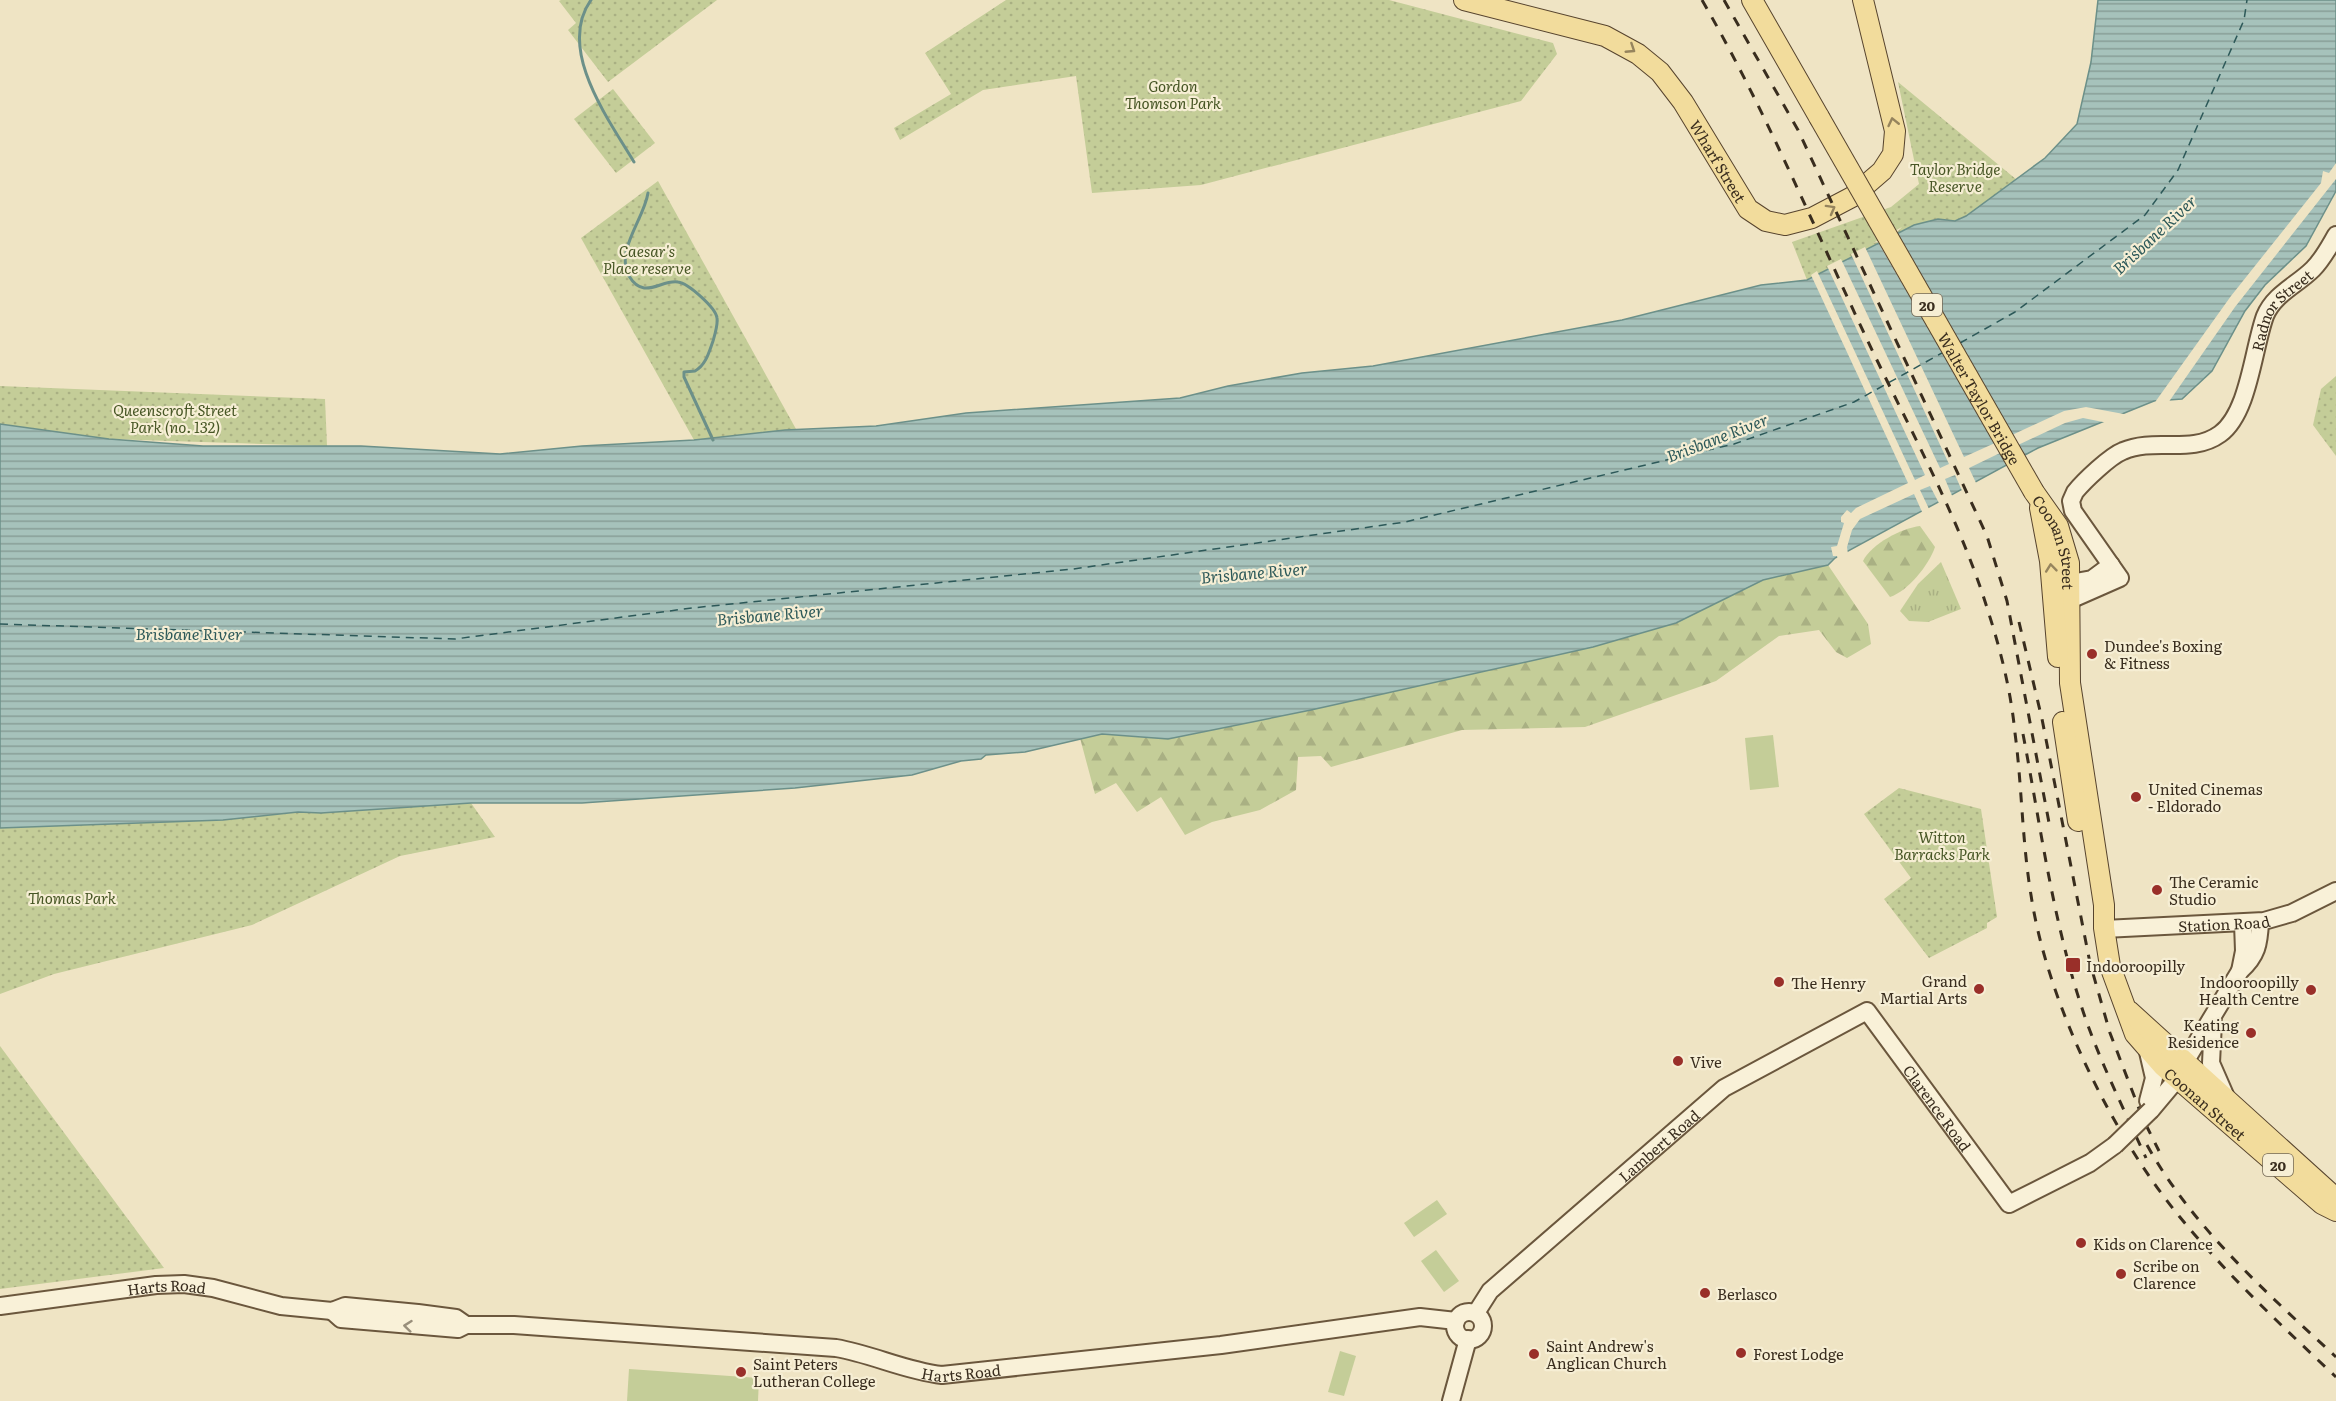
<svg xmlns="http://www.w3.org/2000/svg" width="2336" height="1401" viewBox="0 0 2336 1401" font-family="Literata,serif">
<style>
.grass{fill:url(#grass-tufts)}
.forest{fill:url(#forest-firs)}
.park{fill:url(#park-dots)}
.garden{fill:#c4cd98}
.water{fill:url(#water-rules);stroke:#6c9089;stroke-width:1.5}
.pier{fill:#efe4c4}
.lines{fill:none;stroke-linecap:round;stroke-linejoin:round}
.stream{stroke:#6c9089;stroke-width:3}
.ferry{stroke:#2d5959;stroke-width:1.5;stroke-dasharray:8 6;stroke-linecap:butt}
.secondary-casing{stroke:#6b573d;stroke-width:20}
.primary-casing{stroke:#57442e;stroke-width:22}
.secondary{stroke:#f9f1d8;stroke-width:16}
.primary{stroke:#f2dc9c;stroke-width:20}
.rail{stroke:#392d1e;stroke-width:3;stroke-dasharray:10 10;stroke-linecap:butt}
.secondary-bridge-casing{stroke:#6b573d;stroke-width:20;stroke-linecap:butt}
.primary-bridge-casing{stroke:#57442e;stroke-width:22;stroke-linecap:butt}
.secondary-bridge{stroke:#f9f1d8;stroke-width:16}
.primary-bridge{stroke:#f2dc9c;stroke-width:20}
.oneway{stroke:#96845d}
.oneway2{stroke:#998f7b}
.poi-dot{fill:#992f29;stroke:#f6eed4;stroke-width:2}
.labels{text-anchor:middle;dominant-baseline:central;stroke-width:4.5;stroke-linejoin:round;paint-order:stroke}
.shield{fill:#f6eed4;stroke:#726755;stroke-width:1.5}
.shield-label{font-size:14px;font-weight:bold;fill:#392d1e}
.park-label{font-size:15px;font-style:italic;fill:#475625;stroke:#f6eed4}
.street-label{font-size:15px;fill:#392d1e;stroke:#f6eed4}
.poi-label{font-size:15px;fill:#392d1e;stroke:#f6eed4;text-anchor:start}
.water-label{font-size:16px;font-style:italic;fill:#2d5959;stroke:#f6eed4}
</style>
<defs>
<pattern id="grass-tufts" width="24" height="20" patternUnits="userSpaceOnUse" patternTransform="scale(1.5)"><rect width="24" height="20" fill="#c4cd98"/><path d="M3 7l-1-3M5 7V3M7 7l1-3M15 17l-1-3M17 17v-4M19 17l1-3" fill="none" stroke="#a9b083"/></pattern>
<pattern id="forest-firs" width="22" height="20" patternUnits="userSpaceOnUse" patternTransform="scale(1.5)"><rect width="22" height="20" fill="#c4cd98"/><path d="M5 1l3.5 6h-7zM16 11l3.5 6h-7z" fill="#a9b083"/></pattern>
<pattern id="park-dots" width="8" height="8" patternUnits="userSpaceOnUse" patternTransform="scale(1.5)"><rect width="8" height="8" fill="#c4cd98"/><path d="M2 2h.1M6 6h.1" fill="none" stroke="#a9b083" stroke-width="1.8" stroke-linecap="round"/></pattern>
<pattern id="water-rules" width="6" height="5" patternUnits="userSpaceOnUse" patternTransform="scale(1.5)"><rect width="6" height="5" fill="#a6c2bb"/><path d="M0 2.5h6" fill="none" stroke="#889e97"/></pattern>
</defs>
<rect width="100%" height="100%" fill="#efe4c4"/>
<polygon class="grass" points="1941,562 1961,609 1928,622 1909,621 1900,611 1918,584"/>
<g class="forest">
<path d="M1920,526L1935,547C1929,565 1908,591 1890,597L1863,561C1871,544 1902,528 1920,526Z"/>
<polygon points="1828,565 1868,624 1871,644 1847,658 1836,652 1819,630 1779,636 1716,681 1585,727 1462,730 1331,767 1321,756 1298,757 1296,790 1260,810 1212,822 1185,835 1161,797 1137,812 1116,783 1095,794 1080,738 1102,734 1168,739 1311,710 1593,647 1676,623 1763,580"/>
</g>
<g class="park">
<polygon points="561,0 717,0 608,82 568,30 576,23 559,1"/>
<polygon points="1006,0 1389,0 1553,43 1557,54 1521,101 1201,185 1092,193 1076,76 983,90 900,140 894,128 951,94 925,53"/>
<polygon points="1898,82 2017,180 1966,216 1955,221 1938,219 1914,225 1807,280 1792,242 1891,207 1919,184"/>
<polygon points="613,89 655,143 616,173 574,119"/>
<polygon points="658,181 796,429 694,440 581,238"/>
<polygon points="2336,376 2336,456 2313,425 2321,389"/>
<polygon points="0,386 325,399 327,446 109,439 0,424"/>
<polygon points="1899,788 1981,809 1997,917 1987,923 1987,928 1929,958 1884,899 1911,878 1864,814"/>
<polygon points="471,803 495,837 400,856 252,925 54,974 0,994 0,828 223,820 298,812 321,813"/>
<polygon points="0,1046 164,1268 0,1289"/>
</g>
<g class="garden">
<polygon points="1773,735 1779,787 1750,790 1745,738"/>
<polygon points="1437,1200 1447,1214 1414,1237 1404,1223"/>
<polygon points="1436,1250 1459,1281 1444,1292 1421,1261"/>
<polygon points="1340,1351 1356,1356 1344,1396 1328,1392"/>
<polygon points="629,1369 759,1378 758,1401 627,1401"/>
</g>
<polygon class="water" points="2098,0 2336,0 2336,191 2306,246 2265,285 2245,311 2212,371 2182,399 2154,401 2038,448 1835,558 1828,565 1763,580 1676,623 1593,647 1311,710 1168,739 1102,734 1025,752 986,755 981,759 961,761 912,775 795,788 582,803 471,803 321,813 298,812 223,820 0,828 0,424 109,439 203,446 361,446 500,454 582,446 694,440 785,430 876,426 966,413 1180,398 1228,386 1302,373 1373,366 1622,320 1761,285 1807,280 1914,225 1938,219 1955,221 1966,216 2045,158 2077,124 2091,62"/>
<g class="pier">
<polygon points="2336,163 2336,179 2235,307 2168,403 2153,405 2231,296 2321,183 2323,171 2329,173"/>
<polygon points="1902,227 1896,233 2012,435 2064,411 2086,407 2129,415 2108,423 2083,418 2065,423 2018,445 2026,458 2009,468 2000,453 1969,468 1977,485 1963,493 1955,475 1945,479 1953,498 1940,505 1930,486 1920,490 1930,511 1923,514 1914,494 1860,519 1852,530 1847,547 1848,554 1838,560 1837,556 1833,556 1831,547 1837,546 1844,523 1841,522 1841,517 1847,510 1851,513 1856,508 1908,483 1811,275 1817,271 1915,480 1925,475 1827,266 1841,259 1940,468 1949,464 1851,254 1865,247 1964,457 1995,443 1878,242 1873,243"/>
</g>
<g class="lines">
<g class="stream">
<path d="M591,0C556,49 609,120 634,162"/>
<path d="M648,193C644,219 615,251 629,276C644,301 661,279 678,282C688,283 716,308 717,318C718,325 715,334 713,341C709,352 706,365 695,371L684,372V377L713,440"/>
</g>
<g class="ferry">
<polyline points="1960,343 2015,312 2145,215 2178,170 2244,20 2247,0"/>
<polyline points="0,624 455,639 692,608 1073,569 1405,522 1734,444 1854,402 1942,353"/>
</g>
<defs>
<g id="secondary">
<polyline points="2070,583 2092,579 2111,565"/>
<path id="s1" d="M2070,600L2120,578L2073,511L2071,501L2075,492C2084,481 2110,456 2123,451C2155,437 2191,455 2220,434C2249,413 2253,349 2265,316C2274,294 2297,285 2313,269C2323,259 2329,247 2336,235"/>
<path id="s2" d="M2104,929L2264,921L2292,913L2336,891"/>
<polyline points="2240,971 2244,951 2243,923"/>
<polyline points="2213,1022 2211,1063 2225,1095"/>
<polyline points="2148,1052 2154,1078 2148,1101"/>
<path d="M2185,1062L2240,971C2257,956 2259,944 2260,922"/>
<polyline points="2151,1110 2177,1079"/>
<path id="s3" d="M0,1306L156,1285L184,1284L213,1288L281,1306L332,1311L345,1306L418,1313L456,1318L466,1325"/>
<path id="s4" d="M332,1311L341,1319L458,1329L466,1325H514L836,1348C872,1354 905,1371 942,1375L1221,1345L1420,1317L1456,1321"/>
<circle cx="1469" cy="1326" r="14"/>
<path id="s5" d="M1476,1313L1490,1291L1724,1088L1867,1011L2009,1204L2090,1163L2115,1145"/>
<polyline points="1451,1401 1468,1339"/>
</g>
<g id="primary">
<path id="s6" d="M1464,0L1605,36L1638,54L1660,72L1683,102L1748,209L1766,221L1785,225L1812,218L1852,197L1882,171L1893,154L1895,131L1863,0"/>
<polyline points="1752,0 1819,117"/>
<path id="s7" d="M2034,492L2058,526L2069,563L2070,683L2104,905V928L2110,966L2135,1034L2163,1066L2322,1204L2336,1211"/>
<polyline points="2040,508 2050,561 2058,657"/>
<polyline points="2063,722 2078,821"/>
<polyline points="2129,1011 2330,1193 2336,1204"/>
</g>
</defs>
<use href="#secondary" class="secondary-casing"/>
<use href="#primary" class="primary-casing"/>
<use href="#secondary" class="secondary"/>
<use href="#primary" class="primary"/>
<g class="rail">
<path d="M1702,0C1764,107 1812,223 1865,335C1907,425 1959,516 1988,611C2001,651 2011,692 2015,733C2022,786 2022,841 2031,895C2047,1001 2111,1133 2179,1216C2226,1274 2282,1326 2336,1377"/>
<polyline points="1724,0 1798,130 1987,536 2007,601 2050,828"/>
<polyline points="2019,622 2042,719 2090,963 2110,1033 2143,1119 2159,1151"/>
<path d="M2023,734C2040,823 2052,915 2080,1002C2097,1056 2123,1107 2146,1158"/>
<path d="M2147,1145C2193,1228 2267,1293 2336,1357"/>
</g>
<defs>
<polyline id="secondary-bridge" points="2115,1145 2151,1110"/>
<g id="primary-bridge">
<path id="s8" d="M1819,117L2034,492"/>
</g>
</defs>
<use href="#secondary-bridge" class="secondary-bridge-casing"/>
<use href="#primary-bridge" class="primary-bridge-casing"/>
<use href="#secondary-bridge" class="secondary-bridge"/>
<use href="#primary-bridge" class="primary-bridge"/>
</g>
<defs><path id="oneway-chevron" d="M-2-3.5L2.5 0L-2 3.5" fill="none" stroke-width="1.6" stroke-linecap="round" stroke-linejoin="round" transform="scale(1.5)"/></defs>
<g class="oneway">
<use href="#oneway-chevron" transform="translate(1631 49) rotate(33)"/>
<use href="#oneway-chevron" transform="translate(1893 122) rotate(-103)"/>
<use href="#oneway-chevron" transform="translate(1831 209) rotate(-29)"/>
<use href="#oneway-chevron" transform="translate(2051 568) rotate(-96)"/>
</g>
<use class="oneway2" href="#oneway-chevron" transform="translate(408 1326) rotate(-174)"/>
<g class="poi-dot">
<circle cx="2092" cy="654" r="6"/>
<circle cx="2136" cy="797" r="6"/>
<circle cx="2157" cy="890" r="6"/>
<rect x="2065" y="957" width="16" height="16" rx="3"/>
<circle cx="1779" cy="982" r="6"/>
<circle cx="1979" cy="989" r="6"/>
<circle cx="2311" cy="990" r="6"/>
<circle cx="2251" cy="1033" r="6"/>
<circle cx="1678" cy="1061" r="6"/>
<circle cx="2081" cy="1243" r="6"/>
<circle cx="2121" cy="1274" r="6"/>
<circle cx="1705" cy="1293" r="6"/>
<circle cx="1741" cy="1353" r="6"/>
<circle cx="1534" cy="1354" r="6"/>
<circle cx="741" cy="1372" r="6"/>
</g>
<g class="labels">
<g class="shield">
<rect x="1912" y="294" width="30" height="22" rx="4.5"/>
<rect x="2263" y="1154" width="30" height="22" rx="4.5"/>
</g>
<g class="shield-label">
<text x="1927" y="305">20</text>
<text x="2278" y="1165">20</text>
</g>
<g class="park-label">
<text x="1173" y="85">Gordon<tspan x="1173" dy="17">Thomson Park</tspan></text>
<text x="1955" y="168">Taylor Bridge<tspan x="1955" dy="17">Reserve</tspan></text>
<text x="647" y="250">Caesar's<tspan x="647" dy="17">Place reserve</tspan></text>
<text x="175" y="409">Queenscroft Street<tspan x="175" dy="17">Park (no. 132)</tspan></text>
<text x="1942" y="836">Witton<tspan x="1942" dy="17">Barracks Park</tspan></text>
<text x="72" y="897">Thomas Park</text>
</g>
<g class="street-label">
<text stroke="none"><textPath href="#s6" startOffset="318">Wharf Street</textPath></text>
<text stroke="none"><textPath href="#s1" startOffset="462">Radnor Street</textPath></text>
<text stroke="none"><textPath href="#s8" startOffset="324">Walter Taylor Bridge</textPath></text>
<text stroke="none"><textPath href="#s7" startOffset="56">Coonan Street</textPath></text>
<text stroke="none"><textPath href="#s2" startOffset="120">Station Road</textPath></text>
<text stroke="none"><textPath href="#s7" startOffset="658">Coonan Street</textPath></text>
<text stroke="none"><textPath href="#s5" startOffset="618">Clarence Road</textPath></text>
<text stroke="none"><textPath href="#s5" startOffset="249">Lambert Road</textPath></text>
<text stroke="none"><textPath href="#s3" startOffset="168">Harts Road</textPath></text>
<text stroke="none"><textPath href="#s4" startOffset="638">Harts Road</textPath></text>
</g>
<g class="poi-label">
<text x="2104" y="645">Dundee's Boxing<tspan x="2104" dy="17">&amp; Fitness</tspan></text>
<text x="2148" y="788">United Cinemas<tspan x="2148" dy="17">- Eldorado</tspan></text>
<text x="2169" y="881">The Ceramic<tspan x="2169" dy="17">Studio</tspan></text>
<text x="2086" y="965">Indooroopilly</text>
<text x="1967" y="980" text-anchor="end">Grand<tspan x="1967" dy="17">Martial Arts</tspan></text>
<text x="2299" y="981" text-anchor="end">Indooroopilly<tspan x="2299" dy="17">Health Centre</tspan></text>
<text x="1791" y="982">The Henry</text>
<text x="2239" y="1024" text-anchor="end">Keating<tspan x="2239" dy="17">Residence</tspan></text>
<text x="1690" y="1061">Vive</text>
<text x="2093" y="1243">Kids on Clarence</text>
<text x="2133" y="1265">Scribe on<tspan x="2133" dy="17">Clarence</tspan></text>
<text x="1717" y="1293">Berlasco</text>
<text x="1546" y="1345">Saint Andrew's<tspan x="1546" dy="17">Anglican Church</tspan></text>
<text x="1753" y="1353">Forest Lodge</text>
<text x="753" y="1363">Saint Peters<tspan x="753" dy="17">Lutheran College</tspan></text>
</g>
<g class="water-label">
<text transform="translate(2154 234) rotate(-43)">Brisbane River</text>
<text transform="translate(1717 437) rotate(-21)">Brisbane River</text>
<text transform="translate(1254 572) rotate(-5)">Brisbane River</text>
<text transform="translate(770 614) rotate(-5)">Brisbane River</text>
<text x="189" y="633">Brisbane River</text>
</g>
</g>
</svg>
